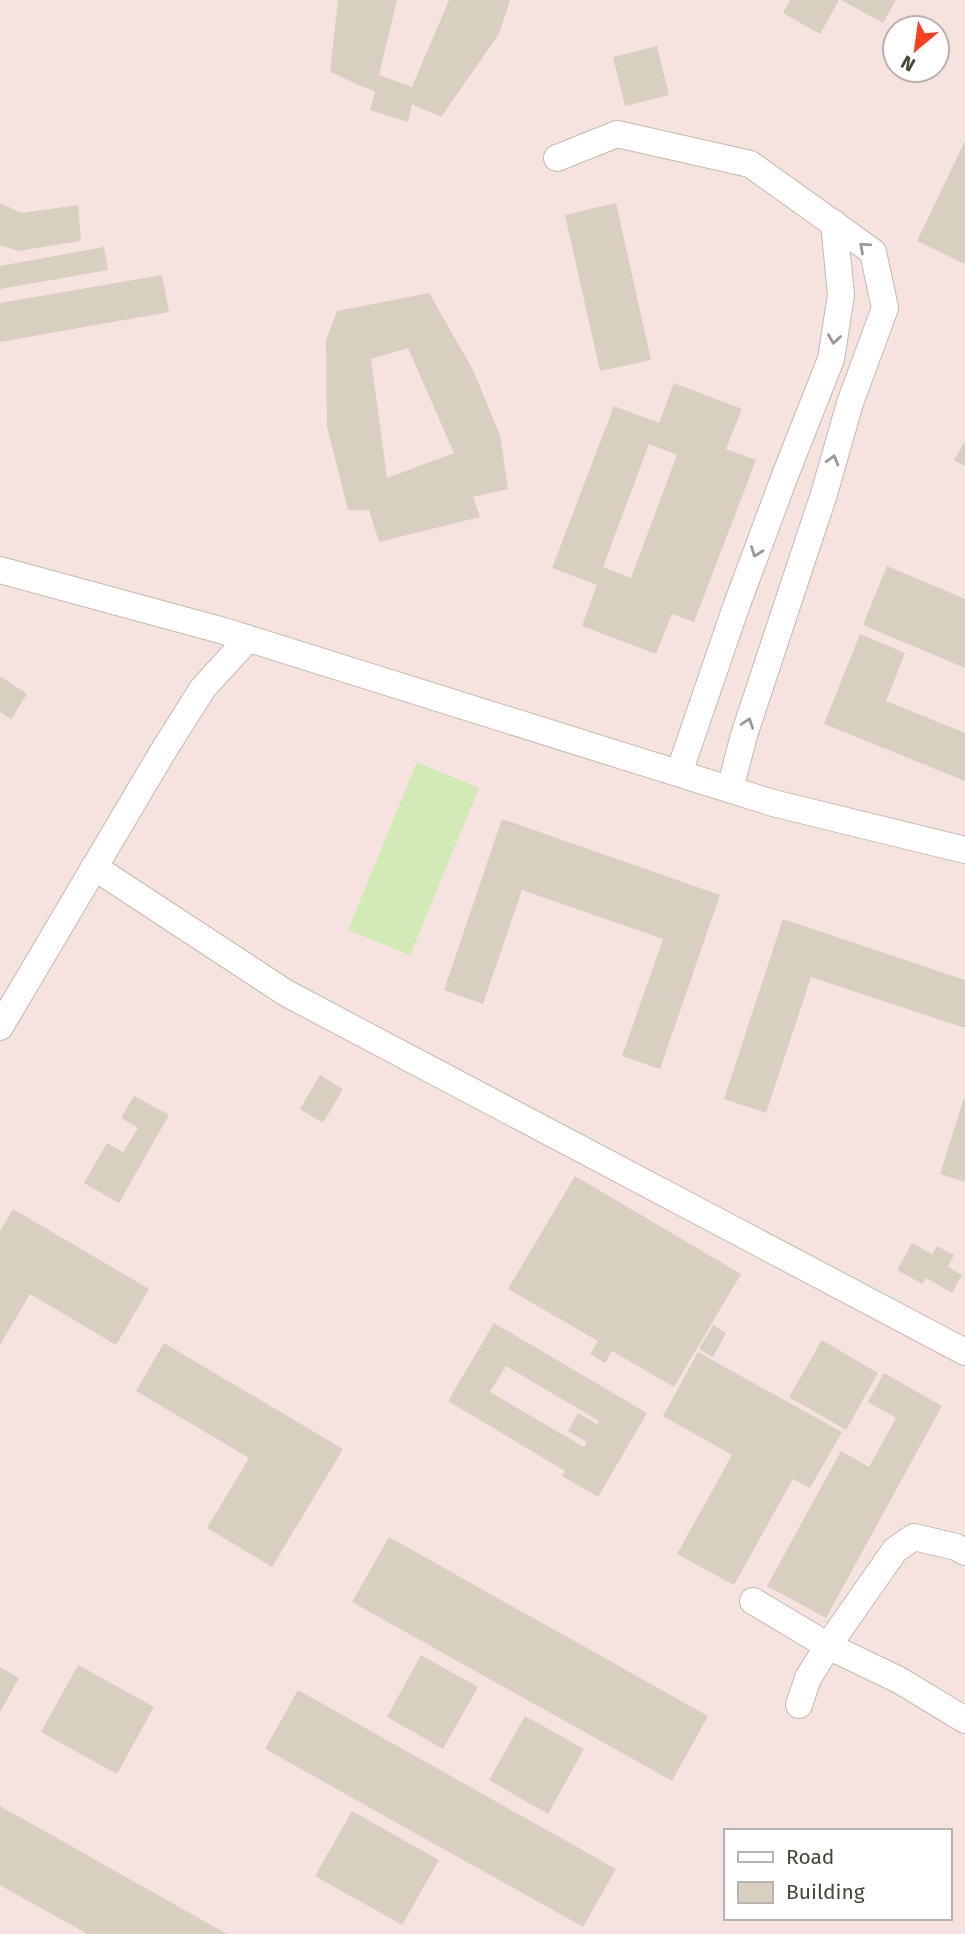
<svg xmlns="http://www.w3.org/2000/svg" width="965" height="1934" viewBox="0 0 965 1934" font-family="'Fira Sans',sans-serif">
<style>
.medical{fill:#f6e3e0;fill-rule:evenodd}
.pitch{fill:#d2eab5}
.building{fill:#d8cfc1;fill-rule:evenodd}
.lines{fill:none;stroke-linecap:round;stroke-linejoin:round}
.street-casing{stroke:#c2bbae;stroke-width:28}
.street{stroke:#fff;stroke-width:26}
.oneway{stroke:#9c9892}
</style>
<rect width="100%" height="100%" fill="#f6f3ec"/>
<path class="medical" d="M0,0H965V1934H0ZM895,28H937V70H895ZM725,1831H949V1918H725Z"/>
<polygon class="pitch" points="417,762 479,788 410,955 348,930"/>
<g class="building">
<polygon points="338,0 397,0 379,75 412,87 449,0 510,0 499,34 441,117 412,104 408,122 370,110 375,92 330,72"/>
<polygon points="790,0 839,0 820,34 783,13"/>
<polygon points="841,0 896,0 883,23"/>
<polygon points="657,46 669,95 625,106 613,57"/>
<polygon points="965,141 965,264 917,241"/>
<polygon points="0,203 22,213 78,205 81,241 18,251 0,245"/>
<polygon points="616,203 651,360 600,371 565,215"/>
<polygon points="104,247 108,270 0,289 0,266"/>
<polygon points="162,275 169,312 0,342 0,303"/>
<path d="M429,293L473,370L500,435L508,489L473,497L480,517L379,542L369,510H348L327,427L326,340L337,311ZM408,348L454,453L387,478L371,359Z"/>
<path d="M674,383L742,409L726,449L756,460L694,622L672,614L656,654L582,626L597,585L552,568L614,406L659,423ZM649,444L677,455L631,578L603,567Z"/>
<polygon points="965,441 965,466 954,460"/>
<polygon points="887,566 965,599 965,668 863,625"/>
<polygon points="860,634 905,653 886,701 965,733 965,781 824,724"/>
<polygon points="0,676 27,694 11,719 0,712"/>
<polygon points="502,819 720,895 660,1069 622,1056 663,939 522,890 483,1004 444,990"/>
<polygon points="783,919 965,980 965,1028 811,977 766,1113 724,1099"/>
<polygon points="320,1075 343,1089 323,1123 300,1109"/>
<polygon points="134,1096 169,1115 119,1203 84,1183 107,1143 123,1152 138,1128 121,1118"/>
<polygon points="964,1098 965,1098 965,1182 940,1174"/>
<polygon points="575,1176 741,1274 674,1387 612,1351 605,1363 590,1354 598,1341 508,1289"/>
<polygon points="13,1209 149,1289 116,1345 30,1294 0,1345 0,1231"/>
<polygon points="912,1243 932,1254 937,1246 954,1255 948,1267 962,1275 952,1293 926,1278 922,1284 897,1270"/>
<path d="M494,1323L647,1413L598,1497L562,1476L565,1471L448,1401ZM506,1366L599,1421L597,1424L578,1413L568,1431L587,1442L584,1447L490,1392Z"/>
<polygon points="713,1325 726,1333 713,1357 699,1349"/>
<polygon points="822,1340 878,1373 846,1430 789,1397"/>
<polygon points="164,1343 343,1449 272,1567 207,1528 249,1458 136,1391"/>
<polygon points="698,1352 842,1432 810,1488 793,1479 734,1585 677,1554 732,1455 663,1416"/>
<polygon points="884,1373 942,1406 826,1618 767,1586 841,1451 869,1467 896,1418 868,1402"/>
<polygon points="389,1537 708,1716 672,1781 352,1602"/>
<polygon points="421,1655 478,1687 443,1749 387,1717"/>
<polygon points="78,1665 154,1707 117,1774 41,1732"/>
<polygon points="0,1667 19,1678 0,1712"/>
<polygon points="298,1690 616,1869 583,1927 265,1749"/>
<polygon points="525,1716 584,1749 548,1814 489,1780"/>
<polygon points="0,1806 227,1934 87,1934 0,1885"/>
<polygon points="352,1811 439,1860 402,1925 315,1876"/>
</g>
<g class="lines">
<defs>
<g id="street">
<polyline points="557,158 617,134 750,164 873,252 885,308 850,403 824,494 744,735 730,789"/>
<polyline points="0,570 224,631 773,803 965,850"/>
<polyline points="679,773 736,607 784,478 831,359 841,295 834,223"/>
<polyline points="94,867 286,993 965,1352"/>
<polyline points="0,1027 162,753 203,688 247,640"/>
<polyline points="753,1601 828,1646 899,1680 965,1720"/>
<polyline points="799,1705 808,1678 828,1646 895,1550 914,1537 956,1547 965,1552"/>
</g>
</defs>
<use href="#street" class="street-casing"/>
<use href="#street" class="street"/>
</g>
<defs><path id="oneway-chevron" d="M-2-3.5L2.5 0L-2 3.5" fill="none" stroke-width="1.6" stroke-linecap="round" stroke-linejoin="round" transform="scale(1.75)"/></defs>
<g class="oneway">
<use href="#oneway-chevron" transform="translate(864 247) rotate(-138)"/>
<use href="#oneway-chevron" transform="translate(834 339) rotate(98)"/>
<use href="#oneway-chevron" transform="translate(833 460) rotate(-74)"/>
<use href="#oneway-chevron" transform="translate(756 552) rotate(110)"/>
<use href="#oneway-chevron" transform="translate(748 723) rotate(-72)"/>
</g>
<rect x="724" y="1829" width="228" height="91" fill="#ffffff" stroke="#b7b4b0" stroke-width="2"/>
<rect x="738" y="1852" width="35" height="10" fill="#ffffff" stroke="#b7b4b0" stroke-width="2"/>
<text x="786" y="1864" font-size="21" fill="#4b4439">Road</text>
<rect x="738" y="1882" width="35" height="21" fill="#d8cfc1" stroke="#b7b4b0" stroke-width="2"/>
<text x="786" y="1899" font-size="21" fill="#4b4439">Building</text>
<g transform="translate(916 49) rotate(209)"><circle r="33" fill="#ffffff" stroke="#b7b4b0" stroke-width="2"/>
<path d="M0-5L12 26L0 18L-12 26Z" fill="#fc3f1d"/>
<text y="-10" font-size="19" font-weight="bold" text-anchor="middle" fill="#4b4439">N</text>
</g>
</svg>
